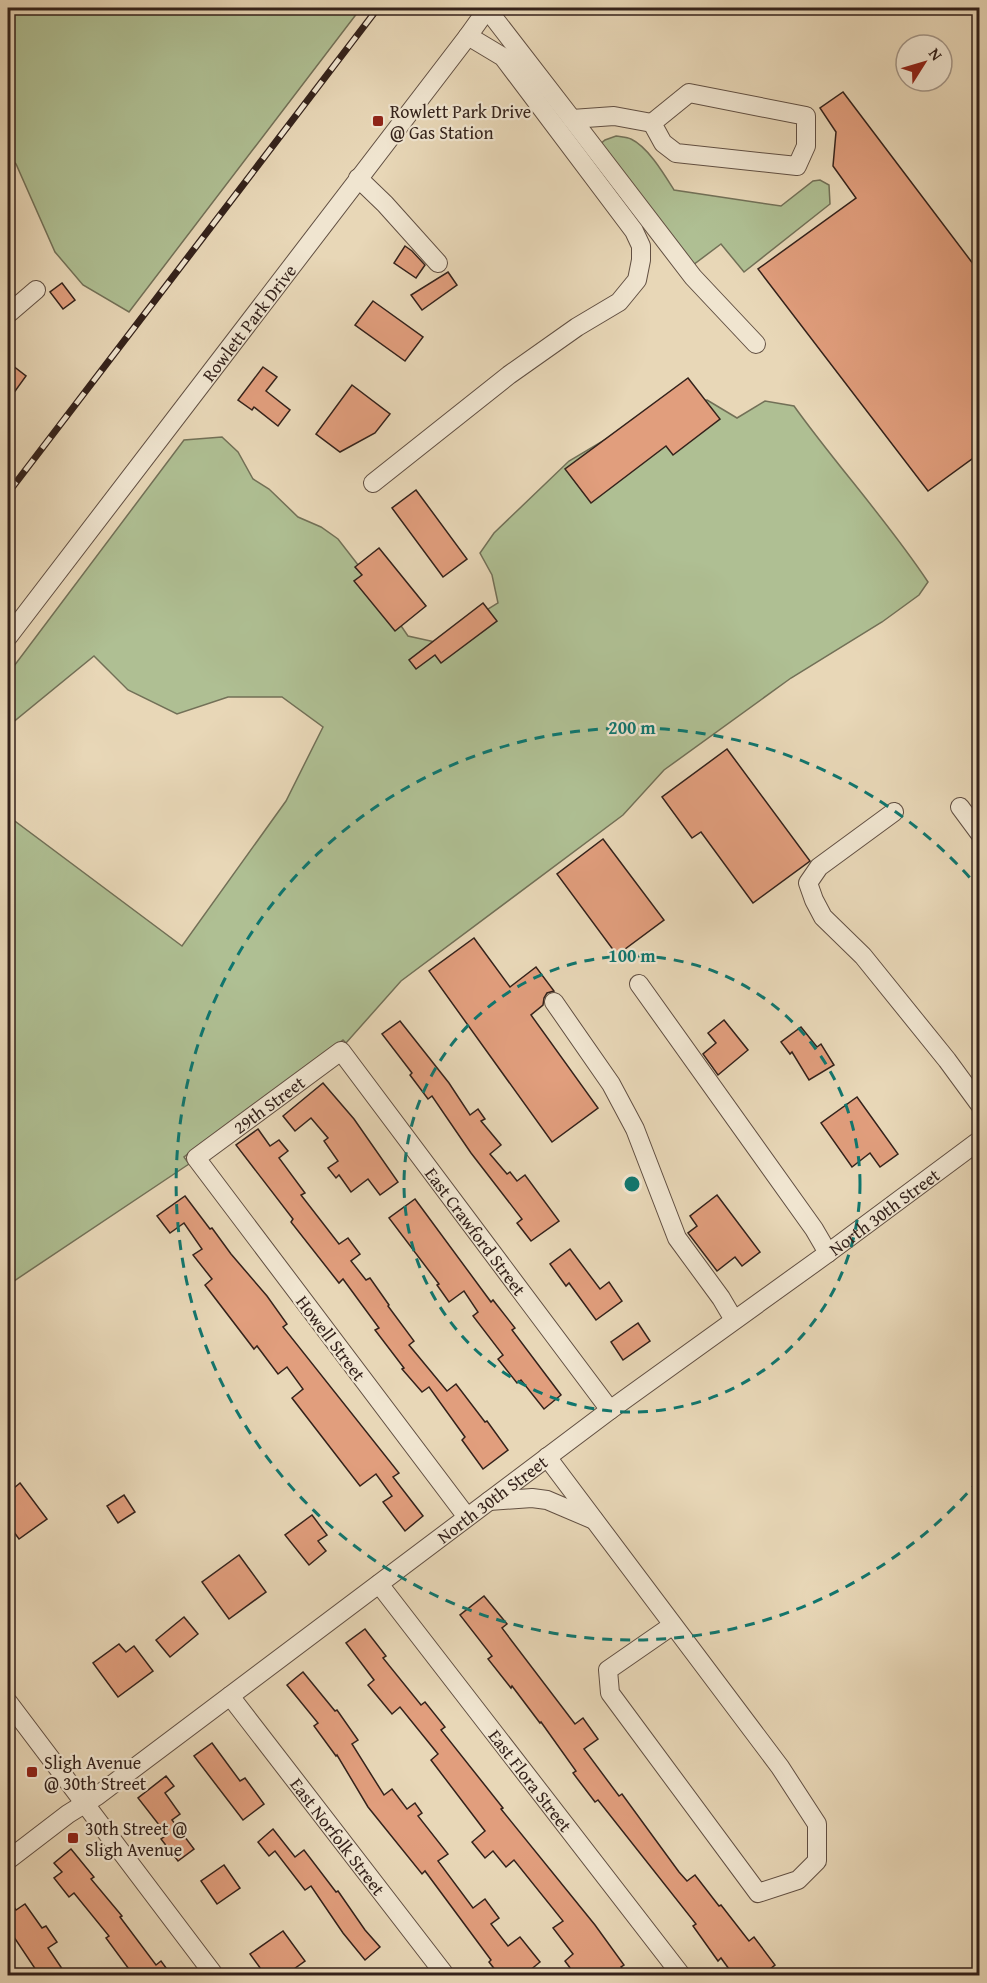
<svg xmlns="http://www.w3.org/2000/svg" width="987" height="1983" viewBox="0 0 987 1983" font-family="'Gentium Book Plus',serif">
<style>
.green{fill:#afbf93;stroke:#727057;stroke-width:1.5}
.building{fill:#e19e7d;stroke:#34221b;stroke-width:1.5}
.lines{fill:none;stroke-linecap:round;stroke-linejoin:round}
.minor-casing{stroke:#614f42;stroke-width:20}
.minor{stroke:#f0e5d0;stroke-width:18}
.rail-casing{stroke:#34221b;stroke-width:7}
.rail{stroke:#f0e5d0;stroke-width:4.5;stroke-dasharray:14;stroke-linecap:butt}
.ring{fill:none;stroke:#0f766e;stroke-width:3;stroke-dasharray:10 8}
.poi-dot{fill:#8f2418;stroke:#f0e5d0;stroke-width:2}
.labels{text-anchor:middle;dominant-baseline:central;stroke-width:4.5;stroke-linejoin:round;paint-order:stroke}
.poi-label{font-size:18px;fill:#34221b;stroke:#f0e5d0;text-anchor:start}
.street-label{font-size:18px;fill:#34221b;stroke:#f0e5d0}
.centre{fill:#0f766e;stroke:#f0e5d0;stroke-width:3}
.ring-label{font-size:18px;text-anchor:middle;font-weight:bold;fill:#0f766e;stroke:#f0e5d0;stroke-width:4.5;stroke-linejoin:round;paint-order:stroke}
</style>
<rect width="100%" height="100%" fill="#e8d7b7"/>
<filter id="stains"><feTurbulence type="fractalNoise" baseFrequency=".00333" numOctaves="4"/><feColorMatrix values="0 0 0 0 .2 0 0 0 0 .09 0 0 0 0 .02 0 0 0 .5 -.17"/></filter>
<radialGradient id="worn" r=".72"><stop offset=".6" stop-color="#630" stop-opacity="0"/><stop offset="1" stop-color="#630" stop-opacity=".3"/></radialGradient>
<g class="green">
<polygon points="8,8 361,8 129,312 83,285 55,252 16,164 8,157"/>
<path d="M616,136C621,137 627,137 631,139C648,147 664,174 674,190L781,206L813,181L820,180L829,185L830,204L744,272L721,244L693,265L598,146L605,140Z"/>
<path d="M707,400L737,418L765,401L794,406C837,466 887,520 928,582L919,595L882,622L791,678L664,770L623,815L401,981L346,1043L343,1040L184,1157L189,1164L186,1166L8,1285V816L182,946L286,801L323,727L282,697H228L177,714L128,690L94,656L12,723L8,720V674L184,440L222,437L238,452L253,479L269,489L298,517L321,527L338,539L369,579L408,636L435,642L498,603L492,575L480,553L494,533L569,461L660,407Z"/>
</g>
<g class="building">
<polygon points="843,92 980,273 980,453 928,491 758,269 856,198 833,166 836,132 820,108"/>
<polygon points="405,246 412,251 425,265 416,278 394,263"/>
<polygon points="448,272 457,285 422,310 411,295"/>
<polygon points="62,283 75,300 63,309 50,292"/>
<polygon points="373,301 423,337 405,361 355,325"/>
<polygon points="8,362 26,376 8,401"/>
<polygon points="263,367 277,377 266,391 290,410 278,426 254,407 252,410 238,400"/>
<polygon points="688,378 720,419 673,455 666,446 591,503 565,469"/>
<polygon points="352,385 390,414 375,433 340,452 316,434"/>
<polygon points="416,490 467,559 443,577 392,508"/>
<polygon points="379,548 426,606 395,631 354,581 362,575 355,567"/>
<polygon points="483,603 497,621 441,663 435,655 416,669 409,660"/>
<polygon points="727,749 810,861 753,903 701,832 692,838 662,797"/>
<polygon points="603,839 664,920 617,955 557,874"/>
<polygon points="474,938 510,987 536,967 554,991 547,993 544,998 543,1005 531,1015 598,1108 552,1142 429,971"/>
<polygon points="724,1020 748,1050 718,1075 703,1054 716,1043 708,1033"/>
<polygon points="400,1021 449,1083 470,1115 478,1109 485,1119 481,1121 501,1145 490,1154 507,1174 510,1172 517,1181 525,1175 559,1221 531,1241 517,1223 522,1219 471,1153 432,1096 428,1099 410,1075 412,1073 382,1034"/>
<polygon points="801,1027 817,1047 821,1044 834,1065 809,1080 792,1052 790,1054 781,1042"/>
<polygon points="323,1083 354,1119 398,1182 380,1195 368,1179 351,1192 339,1175 336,1178 328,1168 338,1161 324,1141 328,1138 311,1118 295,1131 283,1116"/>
<polygon points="857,1097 898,1154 880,1167 870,1153 852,1167 821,1123"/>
<polygon points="258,1129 270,1146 279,1140 288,1151 279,1158 305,1193 301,1195 339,1244 348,1238 360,1254 351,1261 366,1280 370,1278 389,1305 388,1306 414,1341 409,1345 447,1391 456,1384 485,1422 487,1421 508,1450 483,1469 462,1440 465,1437 429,1387 422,1392 402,1369 404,1368 375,1330 379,1328 343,1279 339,1283 291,1222 293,1219 236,1145"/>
<polygon points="717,1195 760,1252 742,1266 735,1257 717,1271 688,1233 697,1226 690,1216"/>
<polygon points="185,1196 210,1229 212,1228 231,1254 267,1296 287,1324 283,1327 399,1473 393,1477 423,1516 405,1531 383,1502 392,1496 376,1474 360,1486 292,1398 303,1389 287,1367 278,1374 257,1346 254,1349 205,1285 212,1279 193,1255 202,1249 184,1223 170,1233 157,1216"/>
<polygon points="415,1199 491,1302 493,1300 515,1328 512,1330 561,1395 544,1409 521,1380 517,1383 498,1359 503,1355 473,1316 478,1312 464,1291 449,1302 437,1285 439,1284 389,1218"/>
<polygon points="570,1249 600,1289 609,1282 622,1301 596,1320 569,1283 566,1286 550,1264"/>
<polygon points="638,1323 650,1341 623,1360 611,1342"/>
<polygon points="20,1483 47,1519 19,1539 8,1524 8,1493"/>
<polygon points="124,1495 135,1512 118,1523 107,1506"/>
<polygon points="312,1515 327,1535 318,1541 326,1551 309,1565 285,1535"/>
<polygon points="239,1555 266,1592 229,1619 202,1582"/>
<polygon points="484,1596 507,1624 502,1628 575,1724 583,1718 598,1739 584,1749 619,1796 622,1794 679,1872 687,1881 695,1875 719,1906 721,1905 749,1941 754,1937 775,1965 761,1976 734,1976 721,1958 718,1961 693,1926 696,1924 598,1800 595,1802 573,1773 576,1771 541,1722 540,1723 512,1686 511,1688 488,1659 492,1656 460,1615"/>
<polygon points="184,1617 198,1634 170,1657 156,1640"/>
<polygon points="365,1629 386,1656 383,1658 421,1705 425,1702 445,1727 441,1730 503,1808 501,1809 595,1925 624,1965 621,1967 628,1976 576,1976 565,1961 573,1954 553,1928 563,1921 514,1860 506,1867 493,1851 485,1858 472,1842 485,1831 431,1760 438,1754 400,1707 392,1714 368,1685 374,1680 346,1643"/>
<polygon points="119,1644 126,1652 134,1646 153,1671 118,1697 93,1663"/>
<polygon points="303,1672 335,1711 337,1710 358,1740 352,1744 384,1795 392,1789 407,1809 415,1803 422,1813 418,1816 448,1854 438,1861 473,1908 485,1899 499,1918 491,1924 508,1946 520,1937 540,1962 523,1976 500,1976 489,1962 491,1960 425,1871 422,1874 368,1807 337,1755 336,1756 314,1726 318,1723 287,1685"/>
<polygon points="212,1743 240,1781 245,1778 264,1804 243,1820 194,1756"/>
<polygon points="166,1776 174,1786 165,1793 180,1814 172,1820 194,1849 178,1861 161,1839 167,1835 138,1798"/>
<polygon points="273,1829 295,1857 304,1850 336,1892 338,1891 365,1930 380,1947 365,1960 343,1933 311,1886 305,1890 275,1851 269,1856 258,1842"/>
<polygon points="71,1849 94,1877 91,1879 122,1916 120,1917 156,1965 161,1961 172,1976 134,1976 106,1938 109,1936 74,1893 69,1897 54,1878 62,1872 54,1863"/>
<polygon points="224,1865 240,1888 217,1904 201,1881"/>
<polygon points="8,1898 16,1910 25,1904 42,1928 46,1926 57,1942 48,1948 67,1976 40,1976 14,1937 8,1942"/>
<polygon points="283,1931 305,1961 284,1976 266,1976 250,1954"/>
</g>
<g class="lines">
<defs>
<g id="minor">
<polyline points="487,9 572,119 614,116 652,123"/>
<polygon points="689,93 806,116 806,146 797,166 676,153 663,143 652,123"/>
<polyline points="572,119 693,277 756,344"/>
<polyline points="358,178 385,204 438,263"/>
<polyline points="8,314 36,290"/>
<polyline points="373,483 509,375 577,327 619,302 637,280 641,260 641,246 634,231 503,57 468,36"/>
<path id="s1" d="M8,637L468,36L488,8"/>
<polyline points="960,807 980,834"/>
<polyline points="894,812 819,867 808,883 814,900 823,917 863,956 947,1060 980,1105"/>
<polyline points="639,984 814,1229 828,1253"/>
<polyline points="554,1002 611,1084 635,1129 677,1238 721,1298 734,1320"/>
<polyline points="547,1457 780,1767 817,1824 817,1861 798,1880 758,1893 610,1693 608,1670 673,1625"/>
<polyline points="489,1501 532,1498 547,1500 594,1520"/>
<path id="s2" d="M467,1517L196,1158L341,1051L610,1410"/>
<path id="s3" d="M379,1584L682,1976"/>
<path id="s4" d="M230,1696L446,1976"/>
<polyline points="8,1702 215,1976"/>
<path id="s5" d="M8,1860L68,1814L97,1796L610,1410L828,1253L980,1140"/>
</g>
</defs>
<use href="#minor" class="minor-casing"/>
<use href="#minor" class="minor"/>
<defs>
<polyline id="rail" points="8,493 378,8"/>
</defs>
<use href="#rail" class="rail-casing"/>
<use href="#rail" class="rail"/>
</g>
<g class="ring">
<circle cx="632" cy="1184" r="228"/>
<path d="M979 1480A456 456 0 1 1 979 888"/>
</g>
<g class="poi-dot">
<rect x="372" y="115" width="12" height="12" rx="3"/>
<rect x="26" y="1766" width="12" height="12" rx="3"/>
<rect x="67" y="1832" width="12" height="12" rx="3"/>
</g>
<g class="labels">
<g class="poi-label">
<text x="390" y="111">Rowlett Park Drive<tspan x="390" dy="21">@ Gas Station</tspan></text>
<text x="44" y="1762">Sligh Avenue<tspan x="44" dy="21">@ 30th Street</tspan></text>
<text x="85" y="1828">30th Street @<tspan x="85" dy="21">Sligh Avenue</tspan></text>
</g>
<g class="street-label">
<text stroke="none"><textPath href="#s1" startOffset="396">Rowlett Park Drive</textPath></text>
<text stroke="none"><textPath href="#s2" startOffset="540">29th Street</textPath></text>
<text stroke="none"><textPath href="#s5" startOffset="1090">North 30th Street</textPath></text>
<text stroke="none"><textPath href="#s2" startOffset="855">East Crawford Street</textPath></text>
<text transform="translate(331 1338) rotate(53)">Howell Street</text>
<text stroke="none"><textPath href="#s5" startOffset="604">North 30th Street</textPath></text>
<text stroke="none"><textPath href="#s3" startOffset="248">East Flora Street</textPath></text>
<text stroke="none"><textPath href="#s4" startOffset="177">East Norfolk Street</textPath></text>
</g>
</g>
<circle cx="632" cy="1184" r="9" class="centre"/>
<g class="ring-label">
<text x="632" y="734">200 m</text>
<text x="632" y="962">100 m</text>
</g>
<rect width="987" height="1983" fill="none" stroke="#e8d7b7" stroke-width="30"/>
<rect x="9" y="9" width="969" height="1965" fill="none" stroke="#34221b" stroke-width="3"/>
<rect x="15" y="15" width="957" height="1953" fill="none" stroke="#34221b" stroke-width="1.5"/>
<g transform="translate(924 63) rotate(53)"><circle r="28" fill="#f0e5d0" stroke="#a59788" stroke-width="1.5"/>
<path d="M0-4.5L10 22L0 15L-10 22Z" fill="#8f2418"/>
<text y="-9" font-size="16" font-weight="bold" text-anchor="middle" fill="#34221b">N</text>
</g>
<rect width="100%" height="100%" filter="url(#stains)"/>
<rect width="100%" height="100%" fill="url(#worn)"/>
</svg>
